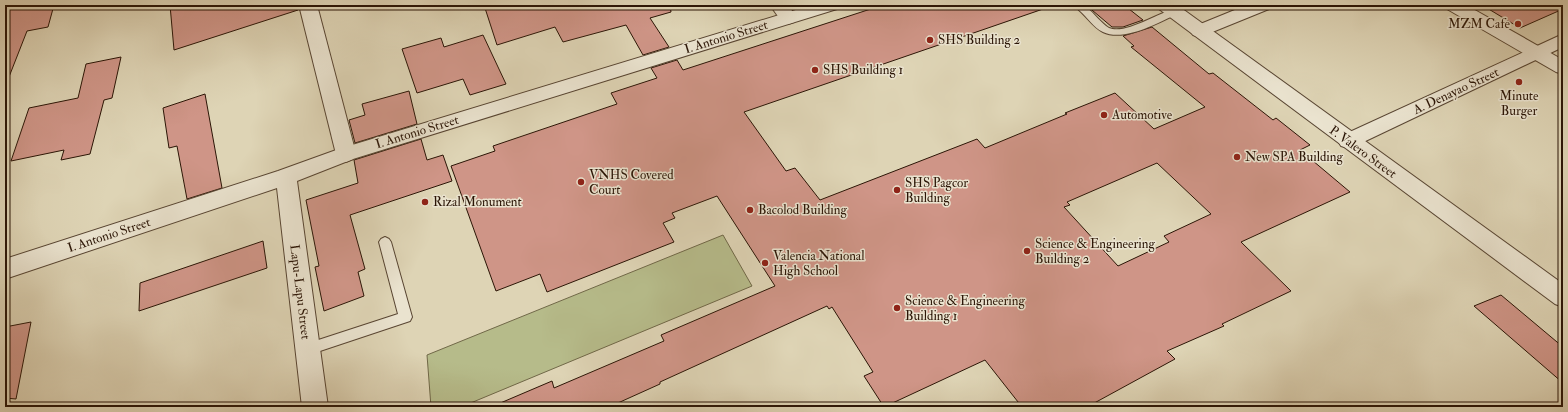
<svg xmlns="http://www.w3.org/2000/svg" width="1568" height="412" viewBox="0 0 1568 412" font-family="'IM FELL Double Pica',serif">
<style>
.green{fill:#b6bb8a;stroke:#706848}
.building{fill:#cf9587;stroke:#2b1506;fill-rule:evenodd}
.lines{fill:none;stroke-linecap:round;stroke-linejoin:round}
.service-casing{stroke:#584532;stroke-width:2}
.minor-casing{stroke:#584532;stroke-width:2}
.tertiary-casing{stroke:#584532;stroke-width:2}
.service{fill:#eae3cf;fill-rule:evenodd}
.minor{fill:#eae3cf;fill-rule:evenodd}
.tertiary{fill:#eae3cf;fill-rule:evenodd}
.poi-dot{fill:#8f2418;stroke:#eae3cf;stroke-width:1.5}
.labels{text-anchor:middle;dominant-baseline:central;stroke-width:3;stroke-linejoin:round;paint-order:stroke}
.poi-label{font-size:13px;fill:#2b1506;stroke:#eae3cf;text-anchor:start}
.street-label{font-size:13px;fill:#2b1506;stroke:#eae3cf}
</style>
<rect width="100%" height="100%" fill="#ded4b5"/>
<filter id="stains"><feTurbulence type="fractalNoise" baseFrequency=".005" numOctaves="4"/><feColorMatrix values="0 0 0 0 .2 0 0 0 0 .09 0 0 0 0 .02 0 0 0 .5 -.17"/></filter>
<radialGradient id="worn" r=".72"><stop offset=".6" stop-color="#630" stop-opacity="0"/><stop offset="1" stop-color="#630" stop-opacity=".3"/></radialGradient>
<polygon class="green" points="723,235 752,286 461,407 431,407 427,355"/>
<g class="building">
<polygon points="5,5 54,5 48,27 27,31 7,82 5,82"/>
<polygon points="170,5 297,5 298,10 174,50"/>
<polygon points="484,5 670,5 671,12 650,18 669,47 643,55 626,25 563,42 555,27 497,45"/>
<path d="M883,5H1045L1046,8L744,112L786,171L795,168L820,200L977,139L985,148L1067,114L1065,113L1115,93L1154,129L1205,107L1131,47L1134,46L1123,36L1152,27L1209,74L1213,73L1273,120L1276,118L1310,145L1300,150L1350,192L1241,242L1291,291L1222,324L1224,326L1167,351L1175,359L1087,407H1022L985,360L884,407L864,376L873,372L832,307L829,309L827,306L660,382V384L609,407H491L552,381L554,388L664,341L661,335L775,286L717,196L672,213L675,218L663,223L674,242L547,292L540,274L496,291L451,166L495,151L493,146L617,104L611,93L657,78L651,68L677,60L683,70ZM1157,163L1211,214L1164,236L1169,242L1118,266L1064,207L1070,205L1067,202Z"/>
<polygon points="1086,5 1124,5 1143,20 1123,27 1112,27"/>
<polygon points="1482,5 1563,5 1563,9 1520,28"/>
<polygon points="483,35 506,84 470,95 463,79 417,93 402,49 441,38 444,47"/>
<polygon points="121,57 112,98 104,100 90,154 61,160 64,150 11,161 29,108 78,98 86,64"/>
<polygon points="409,91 417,124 355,143 349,120 365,115 362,104"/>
<polygon points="205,94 222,188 187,199 177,146 169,148 163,108"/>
<polygon points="421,139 427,160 443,155 452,181 350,215 365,269 358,272 364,296 324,311 315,267 319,266 306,200 358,183 354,160"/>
<polygon points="263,241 267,268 139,311 140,283"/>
<polygon points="1501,295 1563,347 1563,383 1474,306"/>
<polygon points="31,322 16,399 5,398 5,327"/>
</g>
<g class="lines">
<defs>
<g id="service">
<path d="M1083,6L1086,7C1094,13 1101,23 1109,28C1125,35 1158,13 1174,9L1179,12L1177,14C1158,23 1124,42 1103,32C1094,28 1087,17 1080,11L1078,9Z"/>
<polygon points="385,237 389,239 391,242 412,317 410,321 308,355 303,353 301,349 303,345 398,314 379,242 381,239"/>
</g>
<g id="minor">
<polygon points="299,5 317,5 356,154 353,159 346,162 339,159 336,154"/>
<polygon points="770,5 788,5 797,18 794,22 788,24 782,22"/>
<polygon points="1247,5 1272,5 1269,9 1205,35 1199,37 1193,35 1190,31 1193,27"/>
<polygon points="1563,34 1563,47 1355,146 1348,148 1341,146 1338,141 1341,136"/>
</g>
<g id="tertiary">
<polygon points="812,5 840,5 837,9 353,159 297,181 328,407 302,407 277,188 5,279 5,259 278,171 339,149"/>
<polygon points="1156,5 1177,5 1563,284 1563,307 1555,304 1159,9"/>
<polygon points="1444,5 1466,5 1563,60 1563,74 1556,72 1447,9"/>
</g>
</defs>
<use href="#service" class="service-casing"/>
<use href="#minor" class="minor-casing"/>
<use href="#tertiary" class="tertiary-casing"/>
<use href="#service" class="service"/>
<use href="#minor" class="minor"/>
<use href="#tertiary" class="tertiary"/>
</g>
<g class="poi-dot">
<circle cx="1518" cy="24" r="4"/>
<circle cx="930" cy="40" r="4"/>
<circle cx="815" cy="70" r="4"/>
<circle cx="1519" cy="82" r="4"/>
<circle cx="1104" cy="115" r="4"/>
<circle cx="1237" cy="157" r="4"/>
<circle cx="581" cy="182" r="4"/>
<circle cx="897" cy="190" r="4"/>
<circle cx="425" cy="202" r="4"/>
<circle cx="750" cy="210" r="4"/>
<circle cx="1027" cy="251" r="4"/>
<circle cx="765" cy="263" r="4"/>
<circle cx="897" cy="308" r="4"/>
</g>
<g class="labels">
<g class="poi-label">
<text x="1510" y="24" text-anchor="end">MZM Cafe</text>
<text x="938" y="40">SHS Building 2</text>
<text x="823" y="70">SHS Building 1</text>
<text x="1519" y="96" text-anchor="middle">Minute<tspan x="1519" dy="15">Burger</tspan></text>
<text x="1112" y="115">Automotive</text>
<text x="1245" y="157">New SPA Building</text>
<text x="589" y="175">VNHS Covered<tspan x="589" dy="15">Court</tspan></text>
<text x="905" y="183">SHS Pagcor<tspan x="905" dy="15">Building</tspan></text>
<text x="433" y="202">Rizal Monument</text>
<text x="758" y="210">Bacolod Building</text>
<text x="1035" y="244">Science &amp; Engineering<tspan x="1035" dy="15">Building 2</tspan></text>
<text x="773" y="256">Valencia National<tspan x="773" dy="15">High School</tspan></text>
<text x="905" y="301">Science &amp; Engineering<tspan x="905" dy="15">Building 1</tspan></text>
</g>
<g class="street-label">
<text transform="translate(726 37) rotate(-17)">I. Antonio Street</text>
<text transform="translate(1456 91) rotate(-25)">A. Denayao Street</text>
<text transform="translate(417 132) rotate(-17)">I. Antonio Street</text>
<text transform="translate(1363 152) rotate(36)">P. Valero Street</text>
<text transform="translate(109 235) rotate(-18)">I. Antonio Street</text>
<text transform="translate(300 292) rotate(83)">Lapu-Lapu Street</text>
</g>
</g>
<rect width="1568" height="412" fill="none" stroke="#ded4b5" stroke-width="20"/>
<rect x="6" y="6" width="1556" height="400" fill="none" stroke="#2b1506" stroke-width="2"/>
<rect x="10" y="10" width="1548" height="392" fill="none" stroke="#2b1506"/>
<rect width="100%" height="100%" filter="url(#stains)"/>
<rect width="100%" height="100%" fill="url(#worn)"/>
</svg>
